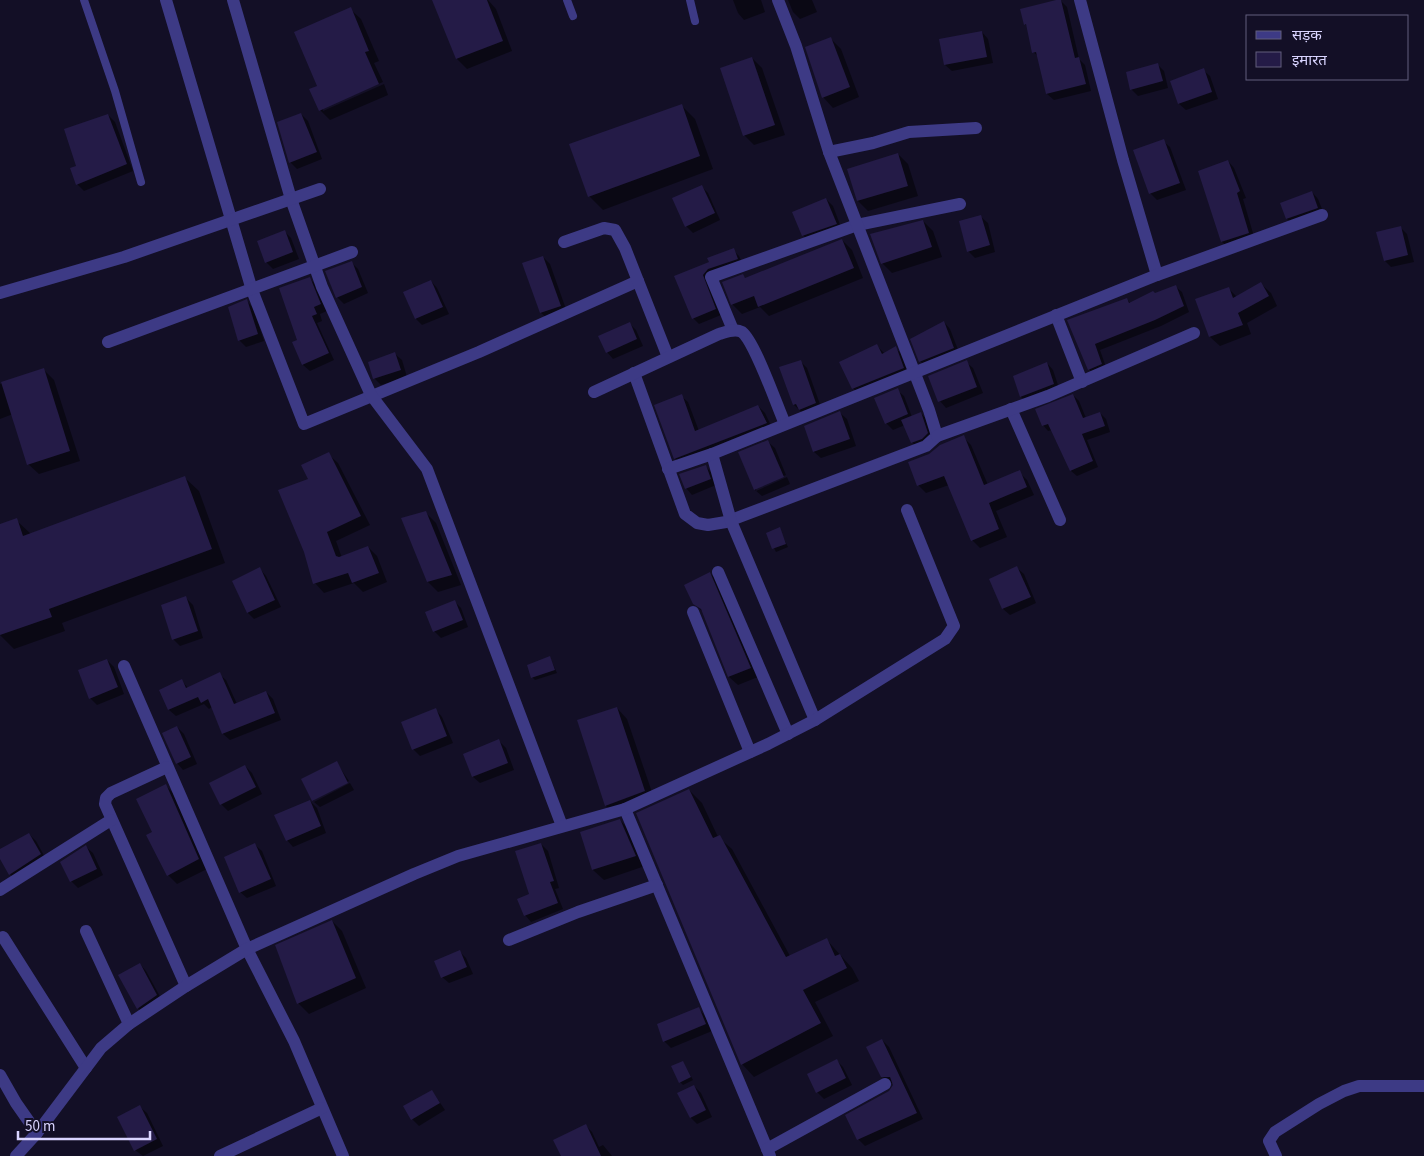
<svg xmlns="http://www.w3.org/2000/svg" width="1424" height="1156" viewBox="0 0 1424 1156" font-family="'Source Sans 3','Noto Sans Devanagari',sans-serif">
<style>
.shadow{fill:#0007}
.building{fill:#241b47}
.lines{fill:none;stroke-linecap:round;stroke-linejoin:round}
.lane{stroke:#3d3a85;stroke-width:8}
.street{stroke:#3d3a85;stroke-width:12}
</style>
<rect width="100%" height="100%" fill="#130f26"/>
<g class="shadow">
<polygon points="433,0 488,0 496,9 512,51 467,69 457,59"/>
<polygon points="733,0 761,0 765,12 744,20 738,13"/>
<polygon points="788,0 812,0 817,12 800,19 793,12"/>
<polygon points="1060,0 1067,7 1079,59 1085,65 1091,91 1054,100 1047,94 1038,56 1033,52 1028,27 1025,24"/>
<polygon points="350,9 361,19 379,61 374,63 383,82 323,108 323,111 384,84 388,95 330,120 320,110 318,87"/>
<polygon points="982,32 988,39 993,63 952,71 945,65"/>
<polygon points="830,38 841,49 859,97 833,108 823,97"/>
<polygon points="752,58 762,68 785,135 754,145 744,135"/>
<polygon points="1157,64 1164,71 1168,88 1138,96 1131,89"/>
<polygon points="1203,70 1210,76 1218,99 1186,110 1179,104 1171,81"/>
<polygon points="681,105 695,119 713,169 603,210 589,196"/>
<polygon points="301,114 308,121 322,159 297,169 290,162"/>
<polygon points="108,115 115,122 133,171 84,191 77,184 77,167"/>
<polygon points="1163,141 1170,147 1186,190 1157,200 1150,193"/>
<polygon points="898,154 908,164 918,196 868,211 858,201 849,170"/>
<polygon points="1228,161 1234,168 1246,198 1243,199 1255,240 1229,248 1222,242 1199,172"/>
<polygon points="702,187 708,193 720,220 693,233 686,226"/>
<polygon points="1312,192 1318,199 1324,214 1294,225 1287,219 1282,204"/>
<polygon points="826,199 833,206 842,230 809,242 803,235"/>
<polygon points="981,217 988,223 995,252 975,258 968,251"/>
<polygon points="923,221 933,231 942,257 892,273 882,263"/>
<polygon points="1400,227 1407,234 1414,262 1391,267 1385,261"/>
<polygon points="284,231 291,238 299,259 273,269 266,262"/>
<polygon points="842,240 852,250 863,278 769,316 760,307 742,314 732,304 743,276 746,279"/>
<polygon points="733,250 739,256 743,265 714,275 721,315 699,324 693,318 676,277 710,263"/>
<polygon points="543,257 550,264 567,312 548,319 541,313"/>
<polygon points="351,262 358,269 368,293 344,304 337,297"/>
<polygon points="309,278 316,285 327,311 320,314 322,321 317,323 334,360 310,371 303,365 293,343 299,340"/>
<polygon points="431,281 437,288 449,314 422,325 416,319 405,293"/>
<polygon points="1261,284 1271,293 1277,306 1247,323 1251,334 1220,346 1210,337 1197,300 1228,288 1237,297"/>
<polygon points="1176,287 1182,292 1189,312 1161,326 1100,350 1107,370 1095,375 1089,369 1068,321 1127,299 1131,304"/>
<polygon points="247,301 253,308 264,341 246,347 239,340"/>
<polygon points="944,322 950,329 960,355 927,368 920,361"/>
<polygon points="629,323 636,330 643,346 613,359 607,352"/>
<polygon points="877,346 885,354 895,348 906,358 913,378 863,399 853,388"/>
<polygon points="395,354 402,360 407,377 381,385 375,379 369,363"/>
<polygon points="800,361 807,368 822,410 806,416 794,405"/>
<polygon points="966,362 973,368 983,393 946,408 940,401 930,377"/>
<polygon points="1047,363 1053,370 1060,391 1028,403 1021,397 1015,376"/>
<polygon points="44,370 54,380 80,461 39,474 28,464 13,414 0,419 0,384"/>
<polygon points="897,390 904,396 912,417 921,413 927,420 934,440 918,449 912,442 905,425 893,430 886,423"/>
<polygon points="1073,395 1079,401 1086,418 1100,413 1106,419 1110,432 1087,440 1098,467 1077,476 1071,471 1052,430 1048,431 1043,425"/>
<polygon points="681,396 688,402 699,431 758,406 765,413 773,430 681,464 675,458"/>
<polygon points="840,413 847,419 856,446 821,458 814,452 806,426"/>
<polygon points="963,437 971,445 988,485 1019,472 1027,480 1034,495 996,511 1007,537 980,548 972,540 949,485 926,493 918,485 930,455"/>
<polygon points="768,442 775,448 786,475 756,488 756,491 787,477 790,484 762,496 755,490 739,453"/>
<polygon points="328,454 338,463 370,525 336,541 342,558 368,547 377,556 387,582 363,592 354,583 324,593 315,583 305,552 309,479"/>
<polygon points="705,466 712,473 716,485 692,495 686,488"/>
<polygon points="185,478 199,491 225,563 62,623 65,631 14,649 0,635 0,526 16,520 31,534"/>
<polygon points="426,513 436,523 461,585 438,592 428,582 403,519"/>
<polygon points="779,529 788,547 776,552 767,534"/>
<polygon points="1017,568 1024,574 1036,603 1010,615 1003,609 990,580"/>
<polygon points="260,569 266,576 281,607 254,619 248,613"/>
<polygon points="710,573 718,582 758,677 738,685 729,677 703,612 694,603"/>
<polygon points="186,598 193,605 203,638 180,646 173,639"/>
<polygon points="455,602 461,608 468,627 441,638 434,631"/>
<polygon points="550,658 557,673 535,680 532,677"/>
<polygon points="107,660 114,667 124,694 97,705 90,698"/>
<polygon points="219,674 226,680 237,704 266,692 273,699 281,720 230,740 223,734 212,707 209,709 204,704 176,716 169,710 161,690 182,681 188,688"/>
<polygon points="617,708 627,719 655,801 616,816 606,806"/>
<polygon points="436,710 442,717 453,743 420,756 413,749"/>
<polygon points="177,727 184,734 197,764 183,770 177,763"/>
<polygon points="499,741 506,748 514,770 480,783 473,777 465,754"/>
<polygon points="336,762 349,781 314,799 314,801 302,780"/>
<polygon points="245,766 252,773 262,794 228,811 221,804"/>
<polygon points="350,783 354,790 320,807 314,802"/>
<polygon points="166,786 175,795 207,869 177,884 168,875"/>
<polygon points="689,790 702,803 718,837 732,849 790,956 826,939 852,968 859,981 815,1002 833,1036 754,1077 742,1064"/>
<polygon points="310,801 317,808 326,833 293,847 287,840"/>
<polygon points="620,820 630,831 645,866 604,880 593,870 582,833"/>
<polygon points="29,834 36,841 47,861 16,881 10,874 0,856 0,851"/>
<polygon points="541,844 548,851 559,888 555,889 563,909 531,922 525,915"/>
<polygon points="255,845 262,851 276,886 247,898 240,892"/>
<polygon points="86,847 93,853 103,875 78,888 71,881"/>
<polygon points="332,921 342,931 366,988 309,1014 298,1003"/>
<polygon points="459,951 466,958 473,974 449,983 442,977"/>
<polygon points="140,964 146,971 163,1002 144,1015 138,1008"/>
<polygon points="699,1009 705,1016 712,1031 671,1048 664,1041"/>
<polygon points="882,1040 889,1047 923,1119 865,1146 858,1139 895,1083 889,1083 882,1076"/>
<polygon points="836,1060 843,1067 852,1085 824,1099 817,1092 808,1075"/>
<polygon points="683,1062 693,1080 683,1085 680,1082"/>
<polygon points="694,1086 701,1093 712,1117 697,1124 691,1118 679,1093"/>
<polygon points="432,1091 445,1110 419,1126 412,1119"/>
<polygon points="140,1107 147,1113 163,1146 143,1156 135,1150"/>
<polygon points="586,1126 592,1132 599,1147 603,1145 612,1156 562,1156"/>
</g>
<g class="building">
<polygon points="432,0 487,0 503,41 456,59"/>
<polygon points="1056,0 1061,0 1075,58 1079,57 1086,84 1046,94 1036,52 1032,53 1026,24 1024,25 1020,9"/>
<polygon points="351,7 369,51 365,52 379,84 319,111 309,89 317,86 294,32"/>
<polygon points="982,31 987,57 944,65 939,39"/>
<polygon points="831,37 850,87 822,98 805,47"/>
<polygon points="752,57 775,125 743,136 720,68"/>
<polygon points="1158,63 1163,81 1130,90 1126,72"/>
<polygon points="1204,68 1212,92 1178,104 1170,81"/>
<polygon points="682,104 700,156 588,197 569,144"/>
<polygon points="301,113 317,152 289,163 277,122"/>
<polygon points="108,114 127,164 76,185 70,168 76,166 64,129"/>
<polygon points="1164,139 1180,183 1149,194 1133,150"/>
<polygon points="898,153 908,186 857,201 847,169"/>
<polygon points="1228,160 1240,191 1237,193 1249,233 1221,242 1198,171"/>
<polygon points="702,185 715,213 685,227 672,198"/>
<polygon points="1312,191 1318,208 1286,219 1280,203"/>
<polygon points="826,198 837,224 802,236 792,212"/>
<polygon points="981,215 990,245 967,252 959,221"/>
<polygon points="923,220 932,247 881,264 870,234"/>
<polygon points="1401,226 1408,255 1384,261 1376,232"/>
<polygon points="285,230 293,252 265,263 257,241"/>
<polygon points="842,239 854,268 758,307 754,296 731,305 722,282 743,274 745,278"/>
<polygon points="734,248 738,259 708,269 703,275 716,309 692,319 674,276 709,262 707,258"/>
<polygon points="543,256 561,306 540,313 522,263"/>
<polygon points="352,261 362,287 336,298 325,271"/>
<polygon points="310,277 321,304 314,307 317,314 312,316 329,353 302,365 292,342 297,340 279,288"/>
<polygon points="431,280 443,307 415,319 403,292"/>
<polygon points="1261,282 1269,296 1238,313 1243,325 1209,337 1195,299 1229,287 1233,298"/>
<polygon points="1176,285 1184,306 1155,320 1095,344 1102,364 1088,370 1067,320 1127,298 1129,303 1153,291 1155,293"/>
<polygon points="247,299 258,334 238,341 228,307"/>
<polygon points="944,321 954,348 919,362 910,339"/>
<polygon points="630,322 637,339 606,353 598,336"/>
<polygon points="877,344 882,354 896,346 904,368 852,389 839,362"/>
<polygon points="395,352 401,370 373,379 368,362"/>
<polygon points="801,360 816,403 799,410 796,404 793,405 779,367"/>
<polygon points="967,360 977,387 938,402 928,376"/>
<polygon points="1047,362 1054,384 1020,397 1013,376"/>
<polygon points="44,368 70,451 27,465 1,382"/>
<polygon points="898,388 908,414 885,424 874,398"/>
<polygon points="682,394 695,431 758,405 767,423 674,459 654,405"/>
<polygon points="1073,394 1083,418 1100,412 1105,426 1082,434 1093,461 1070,471 1048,424 1042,426 1035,409"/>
<polygon points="840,411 850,439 813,452 804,426"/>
<polygon points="921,412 928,433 922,439 911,443 901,420"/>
<polygon points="964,435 984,485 1020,470 1027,487 989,503 999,529 971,541 944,476 917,486 908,462 929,454 940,445"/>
<polygon points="768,440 784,477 754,490 738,452"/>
<polygon points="329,452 361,516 327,532 336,556 339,557 368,546 379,573 352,583 348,573 313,584 304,552 278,490 308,479 301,465"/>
<polygon points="706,465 711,479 685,489 679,474"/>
<polygon points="185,476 212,549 49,609 52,617 0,635 0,524 17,518 23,536"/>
<polygon points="426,511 452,575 427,582 401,518"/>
<polygon points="780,527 786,544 772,549 766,533"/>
<polygon points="1017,566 1031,597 1002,609 989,579"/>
<polygon points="260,567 275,600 247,613 232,581"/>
<polygon points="710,572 751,668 728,677 701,609 693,604 684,585"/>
<polygon points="186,596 198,631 172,640 161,605"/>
<polygon points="455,600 463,620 433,632 425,612"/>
<polygon points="550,656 555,670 531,678 527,665"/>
<polygon points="107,659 118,687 89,699 78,670"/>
<polygon points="220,672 234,704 266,691 275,713 222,734 208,699 201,703 198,697 168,710 159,690 182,679 186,688"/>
<polygon points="617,707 645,791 605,806 577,720"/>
<polygon points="436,708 447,736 412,750 401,722"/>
<polygon points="177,726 191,757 176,764 162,733"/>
<polygon points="499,739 508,763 472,777 463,754"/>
<polygon points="337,761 348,783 312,801 301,779"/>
<polygon points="245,765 256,787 220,805 209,783"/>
<polygon points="166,784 199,859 167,876 146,835 152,832 136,799"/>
<polygon points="689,789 713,838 720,835 786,957 827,938 835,956 840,954 847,968 803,990 821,1023 741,1065 636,813"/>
<polygon points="310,800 321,826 286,841 274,815"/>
<polygon points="620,819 636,856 592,870 580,832"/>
<polygon points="29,833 41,854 9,875 0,859 0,849"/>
<polygon points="255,843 271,879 239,893 224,857"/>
<polygon points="541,843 554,881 550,882 558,903 524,916 517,899 529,894 515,851"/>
<polygon points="86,845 97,869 70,882 60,862"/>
<polygon points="332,920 356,978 297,1004 275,945"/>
<polygon points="460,950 467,967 441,978 434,961"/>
<polygon points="140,963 157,995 137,1009 118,975"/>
<polygon points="699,1007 706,1024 663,1042 657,1024"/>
<polygon points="882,1039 917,1113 857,1140 845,1115 889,1091 893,1085 890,1077 881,1077 866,1047"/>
<polygon points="837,1059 846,1078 816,1093 807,1074"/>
<polygon points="683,1061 691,1077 679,1083 671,1066"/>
<polygon points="694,1085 706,1110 690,1118 677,1093"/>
<polygon points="432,1090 440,1103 411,1120 403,1106"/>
<polygon points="140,1105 157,1139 134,1151 117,1117"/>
<polygon points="586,1124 601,1156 561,1156 553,1140"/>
</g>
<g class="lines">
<g class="lane">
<polyline points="84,0 115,91 141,182"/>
<polyline points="567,0 573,16"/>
<polyline points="690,0 695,21"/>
</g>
<g class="street">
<polyline points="166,0 252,290 304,424 479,352 638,281"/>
<polyline points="233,0 291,199 322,287 371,395 427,469 562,826"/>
<polyline points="1080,0 1123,160 1157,275"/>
<polyline points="829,152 873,143 909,132 976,128"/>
<polyline points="564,242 604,228 615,230 625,248 668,357"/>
<polyline points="0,293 124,257 320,189"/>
<polyline points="1056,315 1082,382"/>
<polyline points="733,330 711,277 857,225 960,204"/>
<polyline points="108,342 352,252"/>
<polyline points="634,373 685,514 697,523 708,525 726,522 926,446 937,436 929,410 829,152 796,46 778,0"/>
<path d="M594,392L719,334C726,332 735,328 742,332C755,342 777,406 785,424"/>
<polyline points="1011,409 1060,520"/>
<polyline points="937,436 1048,396 1194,333"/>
<polyline points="712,454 731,521 815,720"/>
<polyline points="668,469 712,454 1157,275 1322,215"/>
<polyline points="718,572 788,734"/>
<polyline points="693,612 750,752"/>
<polyline points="124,666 247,949 294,1041 343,1156"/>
<polyline points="167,767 111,793 106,798 105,804 186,986"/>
<polyline points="625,809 770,1156"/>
<polyline points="0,890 111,820"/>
<polyline points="86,931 129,1024"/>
<polyline points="3,937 86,1068"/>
<polyline points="509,940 578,912 657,885"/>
<polyline points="0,1075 16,1103 37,1133"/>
<polyline points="767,1149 885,1084"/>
<polyline points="16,1156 37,1133 101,1048 129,1024 186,986 247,949 414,874 458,856 625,809 768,744 815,720 945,639 954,626 907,510"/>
<polyline points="220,1156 322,1108"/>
<polyline points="1276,1156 1269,1141 1275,1132 1319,1104 1344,1091 1359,1086 1424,1086"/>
</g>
</g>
<rect x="1246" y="15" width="162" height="65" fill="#130f26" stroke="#625e7d"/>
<rect x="1256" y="31" width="25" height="8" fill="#3d3a85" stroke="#625e7d"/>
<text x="1292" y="40" font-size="15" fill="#d9d4ff">सड़क</text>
<rect x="1256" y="52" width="25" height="15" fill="#241b47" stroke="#625e7d"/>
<text x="1292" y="65" font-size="15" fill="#d9d4ff">इमारत</text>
<path d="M18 1131v8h132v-8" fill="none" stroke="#d9d4ff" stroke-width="2.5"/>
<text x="25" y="1131" font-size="15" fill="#d9d4ff" stroke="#130f26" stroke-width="4" paint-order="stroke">50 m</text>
</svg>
